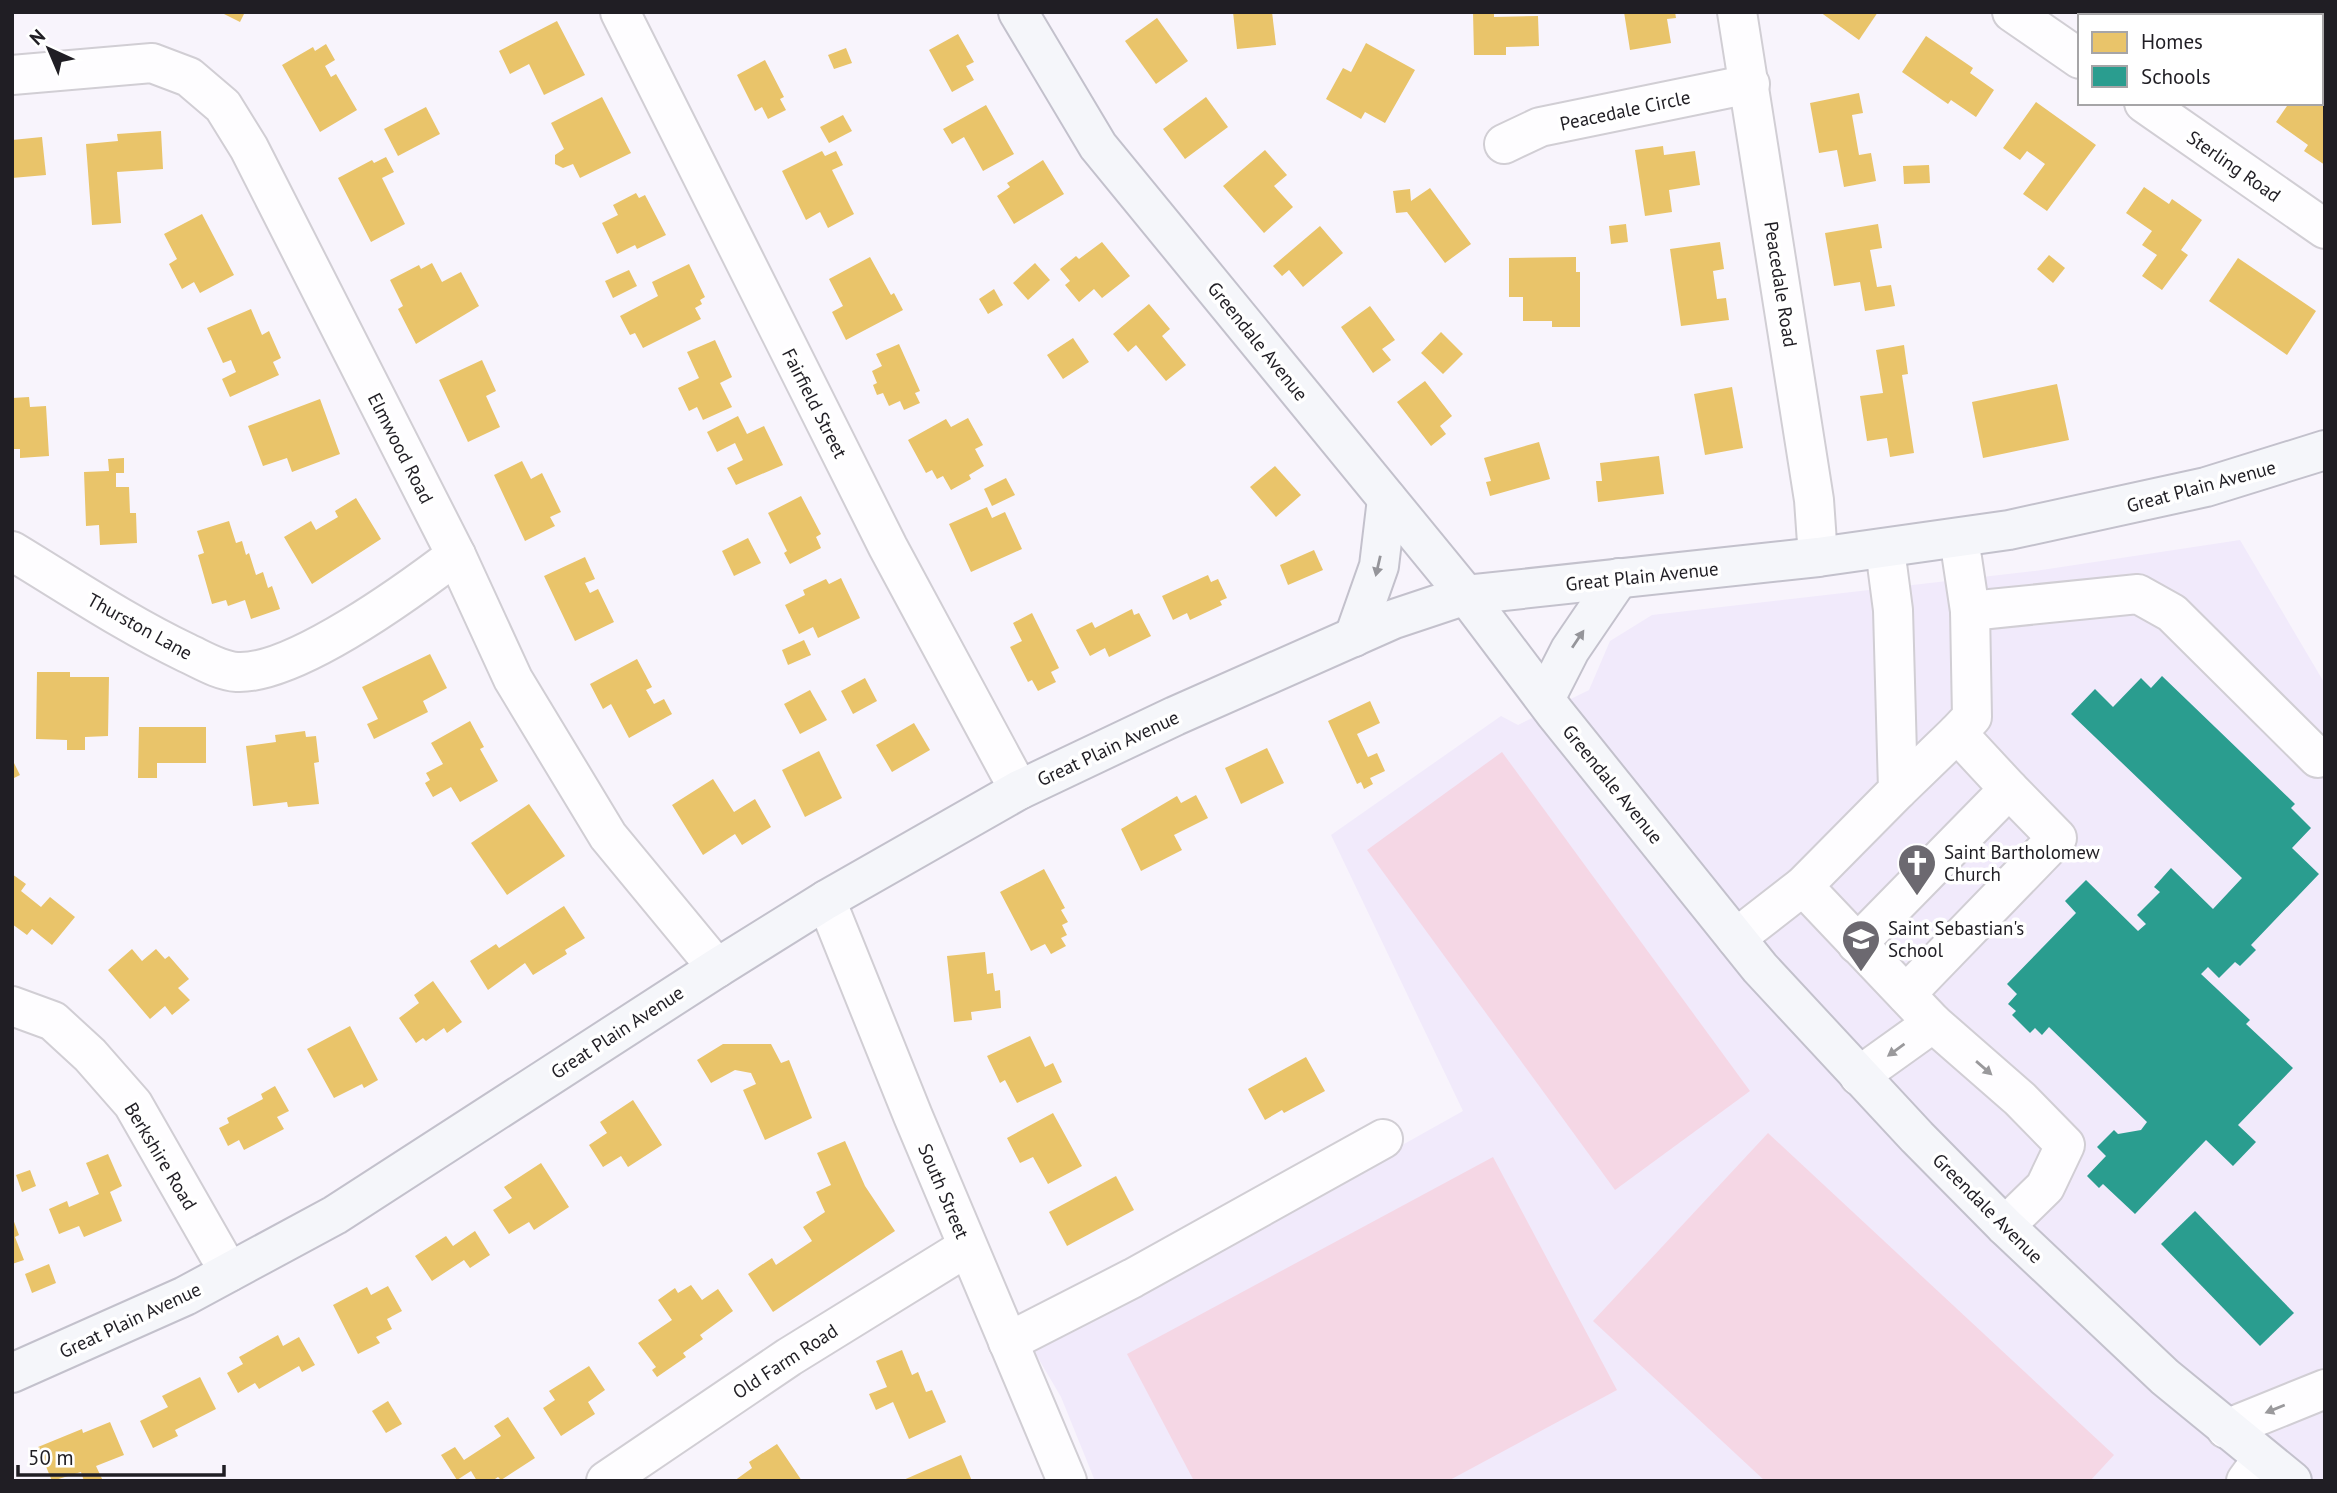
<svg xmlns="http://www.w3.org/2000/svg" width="2337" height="1493" viewBox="0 0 2337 1493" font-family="'PT Sans',sans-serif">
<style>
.built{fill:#f1eafb}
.green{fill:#f5d7e5}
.homes{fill:#e9c46a}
.schools{fill:#2a9d8f}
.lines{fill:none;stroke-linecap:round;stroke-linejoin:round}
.minor-casing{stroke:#d1ced4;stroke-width:42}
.major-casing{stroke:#c3c1cc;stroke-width:42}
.minor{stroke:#fefdff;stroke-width:38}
.major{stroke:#f5f6fa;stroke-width:38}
.oneway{fill:#95959a}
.oneway2{fill:#9a999c}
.labels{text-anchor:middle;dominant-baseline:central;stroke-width:7;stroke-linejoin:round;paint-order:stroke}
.street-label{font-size:19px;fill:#201e24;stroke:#fff}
.poi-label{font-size:19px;fill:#201e24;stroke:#fff;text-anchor:start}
</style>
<rect width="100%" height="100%" fill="#f8f4fc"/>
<polygon class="built" points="2240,540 2325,684 2325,1481 1095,1481 1061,1397 1034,1351 1463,1111 1331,835 1501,716 1518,725 1589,690 1610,641 1652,615 2035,571"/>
<g class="green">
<polygon points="1502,752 1750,1091 1615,1190 1367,850"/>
<polygon points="1768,1133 2114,1455 2090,1481 1765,1481 1593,1321"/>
<polygon points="1493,1157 1617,1390 1448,1481 1194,1481 1127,1354"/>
</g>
<g class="homes">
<polygon points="220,12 245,12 240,22"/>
<polygon points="1233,12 1272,12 1276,45 1237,49"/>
<polygon points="1473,12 1494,12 1494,17 1538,16 1539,46 1506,47 1506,55 1474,55"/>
<polygon points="1624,12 1675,12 1676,18 1667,19 1671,43 1630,50"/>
<polygon points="1820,12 1878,12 1859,40"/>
<polygon points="2102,12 2183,12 2180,16 2107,16"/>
<polygon points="1157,18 1188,61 1156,84 1125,41"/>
<polygon points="557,21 585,75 544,95 529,64 510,74 499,51"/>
<polygon points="958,34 974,62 966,66 974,80 952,92 929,50"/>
<polygon points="1926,36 1973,68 1970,73 1994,90 1976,117 1951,100 1948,104 1902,72"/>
<polygon points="1366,43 1415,70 1385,123 1365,112 1361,119 1326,99 1343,68 1351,72"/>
<polygon points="326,44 335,60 325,66 331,77 336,74 357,110 320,132 282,65 313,47 315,51"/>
<polygon points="846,48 852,63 834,69 828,55"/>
<polygon points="765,60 784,97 780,99 786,110 768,119 762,107 755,111 737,75"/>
<polygon points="1859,93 1863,113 1852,115 1859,155 1871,153 1876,181 1844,187 1837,150 1819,153 1810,103"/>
<polygon points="602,97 631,153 580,178 573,164 563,168 555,164 555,155 564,149 551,123"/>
<polygon points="1206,97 1228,127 1185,159 1163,129"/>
<polygon points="2321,99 2325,101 2325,165 2304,151 2308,145 2276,122 2289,103 2321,103"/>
<polygon points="2036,102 2096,145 2047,211 2023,194 2045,164 2027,151 2020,160 2003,148"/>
<polygon points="986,105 1014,154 983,171 964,137 952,144 943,129"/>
<polygon points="426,107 440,134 398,156 384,129"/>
<polygon points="843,115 852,131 829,143 820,127"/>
<polygon points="161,131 163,169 117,172 121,223 92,225 86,144 118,141 117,134"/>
<polygon points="42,137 46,175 12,178 12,140"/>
<polygon points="1663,146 1664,155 1695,151 1700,185 1669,190 1672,212 1645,216 1635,150"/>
<polygon points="1265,150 1287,175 1274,186 1293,207 1264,233 1223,186"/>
<polygon points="822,151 825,156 836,151 843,165 832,170 854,214 828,228 820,212 806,220 782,171"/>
<polygon points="386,157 394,172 382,178 405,224 371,242 338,178 372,160 374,163"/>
<polygon points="1043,160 1064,194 1014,224 997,196 1010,187 1007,183"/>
<polygon points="1929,165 1930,183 1904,184 1903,166"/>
<polygon points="2144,187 2169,204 2172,199 2202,220 2181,250 2188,255 2162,290 2142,276 2157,255 2142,245 2152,231 2126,213"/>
<polygon points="1430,188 1471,244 1445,263 1407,212 1396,213 1393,191 1410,189 1411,201"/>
<polygon points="636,193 639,198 645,195 666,235 637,249 635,245 617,254 602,223 618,215 613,205"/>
<polygon points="202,214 234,275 200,293 194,282 182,289 169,264 177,259 164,234"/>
<polygon points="1626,224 1628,242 1611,244 1609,226"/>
<polygon points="1878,224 1882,248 1870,250 1877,287 1891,285 1895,306 1865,311 1860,282 1834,286 1825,233"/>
<polygon points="1320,226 1343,253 1303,287 1289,270 1282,276 1273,266"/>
<polygon points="1102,242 1130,276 1102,298 1094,289 1079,302 1065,285 1070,281 1060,269 1076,256 1079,259"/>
<polygon points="1720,242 1724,269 1713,271 1717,299 1726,298 1729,320 1681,326 1670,249"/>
<polygon points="2049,255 2065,268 2053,283 2037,269"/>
<polygon points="870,257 891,295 894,293 903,310 846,340 832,312 843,306 829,279"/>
<polygon points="1576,257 1576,272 1580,272 1580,327 1552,327 1552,321 1523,321 1523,297 1509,297 1509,258"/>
<polygon points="2238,258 2316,311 2287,355 2209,301"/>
<polygon points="432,263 442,282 461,272 479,306 416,344 398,309 403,306 390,280 419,265 421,269"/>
<polygon points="1035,263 1050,280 1028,300 1013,283"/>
<polygon points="689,264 705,297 700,300 702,304 695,308 701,319 643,348 635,333 630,335 620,316 658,296 652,282"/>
<polygon points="629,270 637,286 613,298 605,281"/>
<polygon points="994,289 1003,305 988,314 979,299"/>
<polygon points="1149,304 1170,329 1162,336 1186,365 1166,381 1136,345 1128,352 1113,334"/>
<polygon points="1370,306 1395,340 1382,349 1391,360 1373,373 1341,327"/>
<polygon points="251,309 262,335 269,331 281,358 273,362 279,375 230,397 222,379 236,372 231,360 223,363 207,328"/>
<polygon points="1441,332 1463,354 1443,374 1421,353"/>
<polygon points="1073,338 1089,362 1063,379 1047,355"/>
<polygon points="715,340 732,377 720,383 732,407 703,420 697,407 689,411 678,388 699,378 687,352"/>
<polygon points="899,344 920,391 915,393 920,403 904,410 900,401 889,406 883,393 877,395 873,385 877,383 872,371 882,366 876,354"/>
<polygon points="1904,345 1908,374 1902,375 1914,453 1890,457 1887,438 1867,441 1860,396 1883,393 1876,350"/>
<polygon points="482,360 496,391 486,396 500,427 468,442 439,380"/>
<polygon points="1425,381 1452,416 1440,426 1446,434 1431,446 1397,402"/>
<polygon points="2057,384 2069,440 1983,458 1972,402"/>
<polygon points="1732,387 1743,448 1705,455 1694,394"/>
<polygon points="29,397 30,407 46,406 49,456 20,458 20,449 12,449 12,398"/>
<polygon points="320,399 340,454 292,472 287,458 263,466 248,426"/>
<polygon points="738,416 747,434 764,426 783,465 736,485 727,468 743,460 735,443 717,452 707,432"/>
<polygon points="968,418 983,445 975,449 984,466 969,475 971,479 951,490 943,476 937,479 932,470 926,473 908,440 946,419 951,427"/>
<polygon points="1539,442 1550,479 1490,496 1486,482 1491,481 1484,458"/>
<polygon points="1659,456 1664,494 1598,502 1596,481 1602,481 1600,463"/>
<polygon points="124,458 124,473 116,473 116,487 129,487 130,513 136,513 137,543 100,545 99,525 86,526 84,472 109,471 108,459"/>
<polygon points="522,461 531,479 542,473 561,512 550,517 555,526 525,541 494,475"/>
<polygon points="1275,466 1301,495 1276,517 1250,487"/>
<polygon points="1006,478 1015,495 992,506 984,489"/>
<polygon points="801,496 821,534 816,537 821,548 790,564 784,553 787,551 768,513"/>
<polygon points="356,498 381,539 312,584 284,537 311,521 316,530 338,517 335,511"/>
<polygon points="987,507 992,518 1005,512 1022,549 971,572 949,524"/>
<polygon points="229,521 236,543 242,541 246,555 249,553 256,575 263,572 268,588 272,586 280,609 251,619 245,600 228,606 226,600 212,604 198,555 204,553 197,531"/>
<polygon points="748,538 761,563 734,576 722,551"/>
<polygon points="1314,550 1323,570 1288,585 1280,565"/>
<polygon points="585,557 595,579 585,583 590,593 598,589 614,622 575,641 544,576"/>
<polygon points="1208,575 1211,582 1218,579 1227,598 1220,601 1222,605 1190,620 1187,613 1173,620 1162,596"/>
<polygon points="841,578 860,618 818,638 813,627 799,634 785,605 805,595 803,590 826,579 829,584"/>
<polygon points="1132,609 1134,615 1139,613 1151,636 1109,657 1105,648 1090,656 1076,630 1092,622 1095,628"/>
<polygon points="1032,613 1059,668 1051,672 1056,682 1038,691 1032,680 1028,682 1010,647 1022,641 1013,623"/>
<polygon points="804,640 811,655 788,665 782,650"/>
<polygon points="430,654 447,688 423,701 428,712 374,739 367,724 378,719 362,687"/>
<polygon points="637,659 652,687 646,690 654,704 664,699 672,714 629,738 611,704 603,709 590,684"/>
<polygon points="37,672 70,672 70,677 109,677 108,736 85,737 85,750 67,750 67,740 36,739"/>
<polygon points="865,678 877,701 853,714 841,691"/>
<polygon points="810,690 827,720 800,734 784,704"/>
<polygon points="1370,701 1380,723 1357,734 1368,757 1377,753 1385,771 1370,778 1373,784 1364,789 1361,782 1357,784 1328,721"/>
<polygon points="470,721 484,747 480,749 498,781 460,802 451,787 433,797 425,783 430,780 426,773 443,764 431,743"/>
<polygon points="914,723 930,750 892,772 876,745"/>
<polygon points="139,727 206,727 206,763 157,763 157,778 138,778"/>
<polygon points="305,731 306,737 316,736 319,762 314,763 319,804 288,807 287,802 253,806 246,746 276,742 275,735"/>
<polygon points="1267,748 1284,783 1241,804 1225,768"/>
<polygon points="819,751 842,798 805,817 782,770"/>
<polygon points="12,759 20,775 12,779"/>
<polygon points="713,779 734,812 755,799 771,827 742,845 735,834 703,855 672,805"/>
<polygon points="1196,795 1208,818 1174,835 1182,850 1141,871 1121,829 1177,796 1181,803"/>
<polygon points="529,804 565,856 507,895 471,843"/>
<polygon points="1044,869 1065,908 1061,910 1068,922 1062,925 1067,935 1061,938 1066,946 1051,954 1045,944 1031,951 1000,892"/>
<polygon points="12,874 26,884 21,891 41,907 50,897 75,917 52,945 32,929 27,935 12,924"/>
<polygon points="564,906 585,938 565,950 567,954 533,975 525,963 488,990 470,961 496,944 499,948"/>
<polygon points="132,949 142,961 156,949 165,959 169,956 189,979 178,988 190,1000 172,1015 165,1006 150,1019 108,970"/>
<polygon points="985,952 987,974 993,973 995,991 1000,990 1001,1008 971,1012 972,1020 954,1022 947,956"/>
<polygon points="433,981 462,1022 447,1033 444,1028 426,1041 423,1038 416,1043 399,1018 419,1003 414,995"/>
<polygon points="350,1026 378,1080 364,1088 362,1084 334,1098 307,1049"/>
<polygon points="1030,1036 1045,1067 1053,1063 1062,1082 1017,1103 1005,1080 1000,1083 987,1056"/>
<polygon points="723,1044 771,1044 781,1063 789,1060 812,1118 765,1140 743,1090 756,1084 751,1073 735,1070 711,1083 697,1060"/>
<polygon points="1306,1057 1325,1091 1284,1113 1282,1110 1265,1120 1248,1089"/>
<polygon points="275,1086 289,1111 277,1117 284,1129 244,1150 239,1140 228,1146 219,1128 229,1123 227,1118 263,1099 261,1094"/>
<polygon points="633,1100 662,1145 628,1167 621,1156 603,1167 589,1145 607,1133 600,1122"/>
<polygon points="1053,1113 1082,1166 1048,1184 1033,1157 1020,1163 1007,1138"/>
<polygon points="845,1141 865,1186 895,1231 773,1312 748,1274 772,1258 776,1265 812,1241 803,1227 825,1212 816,1192 831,1185 817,1153"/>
<polygon points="108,1154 122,1186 110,1192 122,1221 84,1237 79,1226 59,1234 49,1209 67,1201 69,1207 99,1194 86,1163"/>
<polygon points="541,1163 569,1207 534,1230 529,1222 509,1234 493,1210 512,1198 504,1187"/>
<polygon points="30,1170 36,1186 22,1192 16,1175"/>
<polygon points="1116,1176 1134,1210 1067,1246 1049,1212"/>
<polygon points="13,1219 19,1235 15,1237 24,1260 12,1264"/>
<polygon points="475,1231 490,1255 470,1268 464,1260 432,1281 415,1256 446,1236 453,1246"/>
<polygon points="49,1264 56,1283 32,1293 25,1274"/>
<polygon points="691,1285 702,1300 718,1289 733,1311 700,1335 703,1339 683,1353 686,1357 657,1377 652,1370 656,1367 638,1343 672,1320 658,1300 675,1288 678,1293"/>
<polygon points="388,1286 402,1311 387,1319 392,1329 376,1337 380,1343 358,1354 333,1305 367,1287 371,1295"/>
<polygon points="278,1335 283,1346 299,1337 315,1365 302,1372 299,1366 259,1389 255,1383 238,1393 227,1373 243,1364 239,1357"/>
<polygon points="902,1350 912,1375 918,1372 926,1392 932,1390 946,1422 909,1439 893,1402 876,1410 869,1394 887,1387 876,1361"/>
<polygon points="589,1366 605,1390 588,1402 595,1414 561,1436 543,1408 555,1400 549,1391"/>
<polygon points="200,1377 216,1409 175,1430 178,1436 153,1448 140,1421 168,1407 162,1396"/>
<polygon points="388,1401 402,1424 386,1433 372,1411"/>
<polygon points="508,1417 535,1458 501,1480 498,1477 492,1481 477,1481 471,1471 457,1480 441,1455 455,1447 464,1460 501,1436 494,1426"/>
<polygon points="110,1422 124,1455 96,1466 103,1481 84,1481 81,1472 52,1481 38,1447 82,1429 83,1433"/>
<polygon points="777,1444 802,1481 734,1481 752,1468 749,1462"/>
<polygon points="961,1455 972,1481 901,1481"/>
</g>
<g class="schools">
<polygon points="2162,676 2295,804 2291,808 2311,828 2292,848 2319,874 2251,945 2256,950 2240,966 2235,962 2219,978 2208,967 2201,974 2250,1020 2246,1024 2293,1068 2238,1125 2256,1142 2233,1166 2206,1140 2135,1214 2103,1184 2099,1188 2087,1176 2106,1156 2097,1147 2114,1130 2118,1134 2141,1130 2147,1122 2049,1027 2042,1035 2035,1028 2030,1033 2012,1015 2016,1011 2008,1004 2017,994 2007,984 2076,913 2065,901 2086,880 2138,931 2146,924 2137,915 2160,892 2154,887 2171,868 2213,909 2242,878 2071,714 2095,689 2113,707 2141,678 2151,688"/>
<polygon points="2195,1211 2294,1313 2260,1346 2161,1244"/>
</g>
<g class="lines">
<defs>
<g id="minor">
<polyline points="620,12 888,547 1019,790"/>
<polyline points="1737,12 1814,500 1818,557"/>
<polyline points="2012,12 2080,59"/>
<polyline points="12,75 152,63 189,77 223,106 249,148 456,555 513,679 608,836 717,968"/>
<polyline points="2144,103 2325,229"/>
<polyline points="1504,144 1540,127 1750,84"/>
<polyline points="1959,538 1970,611 1972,717 1957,733 2009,789"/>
<path d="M12,551C70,586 126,624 187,653C202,660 220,671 237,672C294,675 410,590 456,555"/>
<polyline points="1970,611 2138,594 2172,613 2318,758"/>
<polyline points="1898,790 1957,733"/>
<polyline points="1803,886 1933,1023 2020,1099 2065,1145 2045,1187 2005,1226"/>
<polyline points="826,900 913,1116 1067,1481"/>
<polyline points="1736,938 1803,886 1898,790 1893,610 1885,549"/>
<polyline points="1857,944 2009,789 2057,838 1906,994"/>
<polyline points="12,1006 53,1021 90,1055 133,1104 229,1272"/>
<polyline points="1859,1076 1933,1023"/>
<polyline points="1008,1342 1133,1278 1383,1139"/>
<polyline points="2226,1429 2325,1389"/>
<polyline points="606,1481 789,1357 967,1247"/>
<polyline points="2246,1481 2262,1459"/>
</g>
<g id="major">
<polyline points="1018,12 1098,146 1466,595 1555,713 1760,968 1917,1137 2005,1226 2165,1377 2292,1481"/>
<polyline points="1354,637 1379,566 1387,499"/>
<polyline points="1545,699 1570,650 1619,578"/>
<polyline points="12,1373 185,1296 335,1215 717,968 826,900 1019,790 1175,716 1394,619 1466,595 1818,557 2009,530 2206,487 2325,450"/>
</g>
</defs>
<use href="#minor" class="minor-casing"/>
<use href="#major" class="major-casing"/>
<use href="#minor" class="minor"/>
<use href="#major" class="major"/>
</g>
<defs><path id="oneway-solid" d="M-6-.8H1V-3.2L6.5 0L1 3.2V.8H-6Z" transform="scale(1.75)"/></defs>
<g class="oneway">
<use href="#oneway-solid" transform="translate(1378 566) rotate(103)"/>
<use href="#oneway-solid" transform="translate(1578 639) rotate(-56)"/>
</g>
<g class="oneway2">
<use href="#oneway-solid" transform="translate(1896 1050) rotate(144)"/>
<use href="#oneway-solid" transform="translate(1984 1068) rotate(41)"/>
<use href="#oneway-solid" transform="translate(2275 1409) rotate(158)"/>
</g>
<defs>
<symbol id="church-pin" viewBox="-11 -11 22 30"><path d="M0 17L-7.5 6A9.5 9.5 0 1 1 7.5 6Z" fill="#6c6970" stroke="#fff"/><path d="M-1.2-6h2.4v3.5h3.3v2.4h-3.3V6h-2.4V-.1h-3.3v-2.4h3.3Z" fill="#fff"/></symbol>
<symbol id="school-pin" viewBox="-11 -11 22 30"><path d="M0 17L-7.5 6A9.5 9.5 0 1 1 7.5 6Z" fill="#6c6970" stroke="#fff"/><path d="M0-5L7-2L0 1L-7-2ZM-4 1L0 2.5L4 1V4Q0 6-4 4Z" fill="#fff"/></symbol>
</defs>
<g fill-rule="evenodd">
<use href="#church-pin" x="1895" y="841" width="44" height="60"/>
<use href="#school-pin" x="1839" y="917" width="44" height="60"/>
</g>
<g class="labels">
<g class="street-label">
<text transform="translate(1625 110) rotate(-12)">Peacedale Circle</text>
<text transform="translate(2234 166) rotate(35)">Sterling Road</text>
<text transform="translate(1781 284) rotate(81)">Peacedale Road</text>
<text transform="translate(1258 341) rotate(51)">Greendale Avenue</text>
<text transform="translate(815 403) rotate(63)">Fairfield Street</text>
<text transform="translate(401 448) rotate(63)">Elmwood Road</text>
<text transform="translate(2201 486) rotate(-15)">Great Plain Avenue</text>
<text transform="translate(1642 576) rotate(-6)">Great Plain Avenue</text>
<text transform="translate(140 626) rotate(29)">Thurston Lane</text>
<text transform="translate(1108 748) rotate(-25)">Great Plain Avenue</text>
<text transform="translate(1613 784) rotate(51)">Greendale Avenue</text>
<text transform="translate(617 1032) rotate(-33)">Great Plain Avenue</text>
<text transform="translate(161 1156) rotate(59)">Berkshire Road</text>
<text transform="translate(944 1191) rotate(67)">South Street</text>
<text transform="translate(1988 1208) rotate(45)">Greendale Avenue</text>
<text transform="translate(130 1320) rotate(-25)">Great Plain Avenue</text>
<text transform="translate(785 1361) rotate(-33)">Old Farm Road</text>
</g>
<g class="poi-label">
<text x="1944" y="852">Saint Bartholomew<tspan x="1944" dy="22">Church</tspan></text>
<text x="1888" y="928">Saint Sebastian's<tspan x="1888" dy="22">School</tspan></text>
</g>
</g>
<rect width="2337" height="1493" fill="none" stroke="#201e24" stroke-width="28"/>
<rect x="2078" y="14" width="245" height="91" fill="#ffffff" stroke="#a6a5a7" stroke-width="2"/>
<rect x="2092" y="32" width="35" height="21" fill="#e9c46a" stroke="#a6a5a7" stroke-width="2"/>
<text x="2141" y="49" font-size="21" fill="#201e24">Homes</text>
<rect x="2092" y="66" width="35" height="21" fill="#2a9d8f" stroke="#a6a5a7" stroke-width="2"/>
<text x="2141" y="84" font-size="21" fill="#201e24">Schools</text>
<g transform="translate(49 49) rotate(316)" stroke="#ffffff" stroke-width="5" paint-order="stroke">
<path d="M0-5L12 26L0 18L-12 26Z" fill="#201e24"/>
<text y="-10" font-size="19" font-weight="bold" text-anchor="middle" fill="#201e24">N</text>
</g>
<path d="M18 1465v10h206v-10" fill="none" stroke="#201e24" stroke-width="3.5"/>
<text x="28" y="1465" font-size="21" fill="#201e24" stroke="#ffffff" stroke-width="5" paint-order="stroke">50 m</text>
</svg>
